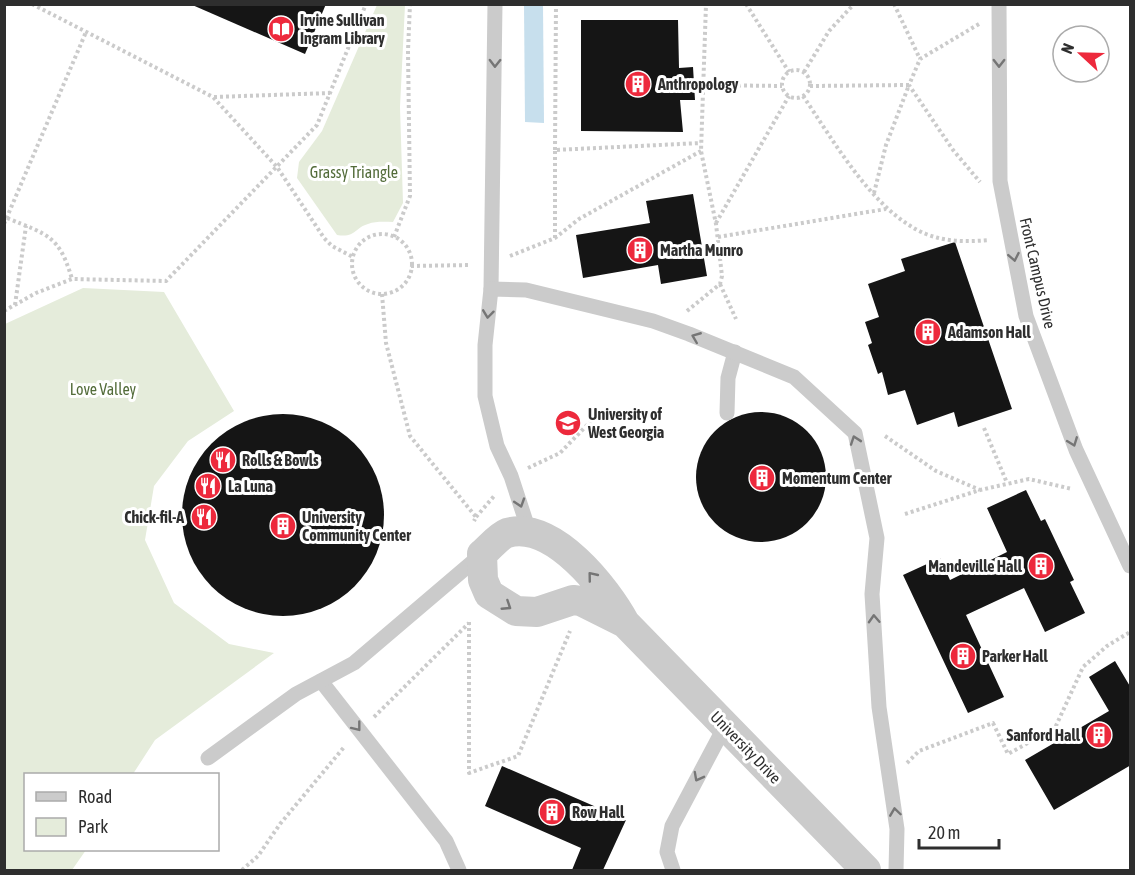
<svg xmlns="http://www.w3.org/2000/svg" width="1135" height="875" viewBox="0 0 1135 875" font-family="'Asap Condensed',sans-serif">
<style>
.green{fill:#e5ecdb}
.water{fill:#c7dfed}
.building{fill:#151515}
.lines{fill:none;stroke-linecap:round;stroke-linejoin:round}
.path{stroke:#cbcbcb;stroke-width:4;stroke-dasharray:3 3;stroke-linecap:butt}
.lane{stroke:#cbcbcb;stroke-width:15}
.street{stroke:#cbcbcb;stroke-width:30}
.oneway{stroke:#757575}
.labels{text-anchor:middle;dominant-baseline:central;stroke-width:6;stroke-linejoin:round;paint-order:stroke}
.poi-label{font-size:16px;font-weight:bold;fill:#2e2e2e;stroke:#fff;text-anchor:start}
.park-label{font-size:16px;fill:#536c3a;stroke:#fff}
.street-label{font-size:16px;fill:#2e2e2e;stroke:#fff}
</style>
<rect width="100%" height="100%" fill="#fff"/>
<g class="green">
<path d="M377,5H405L400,107L403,203L393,222C385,222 376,221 368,224C354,228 356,238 337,235L297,178L299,162L322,131Z"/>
<polygon points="83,288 164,292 234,411 188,441 154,486 145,540 174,603 229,644 274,653 155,740 133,774 26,774 26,850 86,850 72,870 5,870 5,324"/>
</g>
<polygon class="water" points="524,5 543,5 544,123 525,122"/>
<g class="building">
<polygon points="190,4 326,4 305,54"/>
<polygon points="581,20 678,20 679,68 693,67 695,100 680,100 683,132 581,131"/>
<polygon points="693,194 707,276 661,284 658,265 583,278 576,235 650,223 646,201"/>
<polygon points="955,242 1012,409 958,427 954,412 917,425 905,390 888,395 882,372 878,374 868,345 872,343 865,322 879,317 868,284 905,271 901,259"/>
<circle cx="761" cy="477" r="65"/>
<circle cx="283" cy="515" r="101"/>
<polygon points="1026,490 1041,521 1045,519 1074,580 1070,582 1085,613 1045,632 1024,588 966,615 1004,697 968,713 903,575 940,558 950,580 1007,552 987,508"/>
<polygon points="1115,661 1131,688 1131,765 1054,810 1025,760 1109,711 1089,677"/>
<polygon points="502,766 626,820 603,870 572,870 581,848 485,806"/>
</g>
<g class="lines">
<g class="path">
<polyline points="32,4 213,97 277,167 324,238 332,246 353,257"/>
<polyline points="746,4 789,72"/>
<polyline points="894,4 920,59"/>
<polyline points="979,24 920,59 909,85 953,150 980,182"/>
<circle cx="796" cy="84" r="14"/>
<polyline points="804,72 829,31 854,4"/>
<polyline points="702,85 782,86"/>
<polyline points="810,86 909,85 886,145 874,193"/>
<path d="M803,96C834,141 874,213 926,234C946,242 968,242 989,240"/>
<polyline points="214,97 330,93"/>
<polyline points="555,150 556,4"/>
<path d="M7,218C48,235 59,235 72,279"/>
<polyline points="716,223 789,96"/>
<polyline points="4,224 86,32"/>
<circle cx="382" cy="264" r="30"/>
<polyline points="394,237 410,196 408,51 410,4"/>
<polyline points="718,237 886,209"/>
<polyline points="555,238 555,150 701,143"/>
<polyline points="510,256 555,238 579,219 701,151"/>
<polyline points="411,266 471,265"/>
<polyline points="720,284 736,319"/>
<polyline points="382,294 386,343 410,436 476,517 474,521"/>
<polyline points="15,305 26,226"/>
<polyline points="4,311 36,293 72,279 166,281 317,125 366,4"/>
<polyline points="687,311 720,284 722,276 716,224 701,151 706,4"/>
<polyline points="984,428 1007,483"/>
<polyline points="885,436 936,471 980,490"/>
<polyline points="528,468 560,453 592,420"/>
<polyline points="905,514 980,490 1029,479 1072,489"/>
<polyline points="476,517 495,495"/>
<polyline points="469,622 469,773 518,756 570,631"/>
<polyline points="374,717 469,623"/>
<polyline points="907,763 919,751 993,723 1008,754 1055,728 1083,667 1107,646 1130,632"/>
<polyline points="242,870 258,856 280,824 345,746"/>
</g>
<g class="lane">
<polyline points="999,4 1000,181 1026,316 1076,450 1130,566"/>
<polyline points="491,289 495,4"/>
<polyline points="727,413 728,378 735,352"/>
<polyline points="529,531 511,476 497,446 485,396 485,345 491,289 526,290 653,321 689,334 794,377 855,433 877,538 872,594 879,707 897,829 896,870"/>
<polyline points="321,681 446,841 459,870"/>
<polyline points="208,758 296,694 354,663 482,554"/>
<polyline points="673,870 667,852 672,826 725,726"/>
</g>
<path class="street" d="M625,623L581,601L573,600L537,612L516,611L489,594L483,580L482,554C489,548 499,536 507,533C553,520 606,588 625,623L866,870"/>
</g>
<defs><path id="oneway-chevron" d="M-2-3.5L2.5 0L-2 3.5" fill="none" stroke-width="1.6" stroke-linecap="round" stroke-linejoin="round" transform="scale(1.5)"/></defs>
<g class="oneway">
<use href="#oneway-chevron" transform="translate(495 63) rotate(91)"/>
<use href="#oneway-chevron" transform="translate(999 63) rotate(90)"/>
<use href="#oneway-chevron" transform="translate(1014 257) rotate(79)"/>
<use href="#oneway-chevron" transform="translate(488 314) rotate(97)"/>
<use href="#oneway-chevron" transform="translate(696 337) rotate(-158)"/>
<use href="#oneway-chevron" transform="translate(855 440) rotate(-109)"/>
<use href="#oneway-chevron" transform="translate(1073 442) rotate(69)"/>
<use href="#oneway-chevron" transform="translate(520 503) rotate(72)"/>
<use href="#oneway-chevron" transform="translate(592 576) rotate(-129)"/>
<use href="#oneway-chevron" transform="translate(507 606) rotate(33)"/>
<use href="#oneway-chevron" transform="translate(874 619) rotate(-93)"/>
<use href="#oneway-chevron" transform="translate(357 727) rotate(52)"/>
<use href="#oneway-chevron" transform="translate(698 777) rotate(118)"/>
<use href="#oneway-chevron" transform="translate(895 812) rotate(-98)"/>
</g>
<defs>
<symbol id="library-disc" viewBox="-11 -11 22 22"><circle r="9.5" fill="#ed293c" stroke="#fff"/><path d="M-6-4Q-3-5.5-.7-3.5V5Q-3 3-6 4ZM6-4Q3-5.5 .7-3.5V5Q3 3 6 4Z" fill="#fff"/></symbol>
<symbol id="building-disc" viewBox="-11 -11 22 22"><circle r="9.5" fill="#ed293c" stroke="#fff"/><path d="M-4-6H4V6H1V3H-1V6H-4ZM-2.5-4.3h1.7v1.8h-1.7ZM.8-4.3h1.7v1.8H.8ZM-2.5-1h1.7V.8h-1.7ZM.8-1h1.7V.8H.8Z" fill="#fff"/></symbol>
<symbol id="university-disc" viewBox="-11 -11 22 22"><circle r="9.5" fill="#ed293c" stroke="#fff"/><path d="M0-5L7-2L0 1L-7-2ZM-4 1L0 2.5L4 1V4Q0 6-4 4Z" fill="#fff"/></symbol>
<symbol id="restaurant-disc" viewBox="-11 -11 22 22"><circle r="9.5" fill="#ed293c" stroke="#fff"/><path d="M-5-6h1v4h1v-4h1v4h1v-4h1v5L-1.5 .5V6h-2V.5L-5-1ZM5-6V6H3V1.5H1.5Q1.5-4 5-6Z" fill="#fff"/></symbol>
</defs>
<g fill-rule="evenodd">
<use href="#library-disc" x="266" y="14" width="30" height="30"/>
<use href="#building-disc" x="623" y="69" width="30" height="30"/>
<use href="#building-disc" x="625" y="235" width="30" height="30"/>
<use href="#building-disc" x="913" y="317" width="30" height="30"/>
<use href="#university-disc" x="553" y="408" width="30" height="30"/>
<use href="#restaurant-disc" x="208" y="445" width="30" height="30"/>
<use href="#building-disc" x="747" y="463" width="30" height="30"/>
<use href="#restaurant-disc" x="193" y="471" width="30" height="30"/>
<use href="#restaurant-disc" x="189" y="502" width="30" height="30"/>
<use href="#building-disc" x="268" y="511" width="30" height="30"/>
<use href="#building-disc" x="1026" y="551" width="30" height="30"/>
<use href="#building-disc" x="948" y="641" width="30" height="30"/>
<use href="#building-disc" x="1084" y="720" width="30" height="30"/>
<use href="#building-disc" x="537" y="797" width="30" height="30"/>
</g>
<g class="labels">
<g class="poi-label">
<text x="300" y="20">Irvine Sullivan<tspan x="300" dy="18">Ingram Library</tspan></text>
<text x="658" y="84">Anthropology</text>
<text x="660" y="250">Martha Munro</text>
<text x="948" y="332">Adamson Hall</text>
<text x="588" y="414">University of<tspan x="588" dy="18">West Georgia</tspan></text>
<text x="242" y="460">Rolls &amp; Bowls</text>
<text x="782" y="478">Momentum Center</text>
<text x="228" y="486">La Luna</text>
<text x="184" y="517" text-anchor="end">Chick-fil-A</text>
<text x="302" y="517">University<tspan x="302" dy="18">Community Center</tspan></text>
<text x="1022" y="566" text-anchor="end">Mandeville Hall</text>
<text x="982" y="656">Parker Hall</text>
<text x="1080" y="735" text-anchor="end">Sanford Hall</text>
<text x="572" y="812">Row Hall</text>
</g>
<g class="park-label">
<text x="354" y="172">Grassy Triangle</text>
<text x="103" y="389">Love Valley</text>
</g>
<g class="street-label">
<text transform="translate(1038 273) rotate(77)">Front Campus Drive</text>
<text transform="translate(746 747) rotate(46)">University Drive</text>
</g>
</g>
<rect width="1135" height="875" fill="none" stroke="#2e2e2e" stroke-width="12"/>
<rect x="24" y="773" width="195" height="78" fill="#ffffff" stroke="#ababab" stroke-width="1.5"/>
<rect x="36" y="792" width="30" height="9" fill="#cbcbcb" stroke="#ababab" stroke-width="1.5"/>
<text x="78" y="803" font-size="18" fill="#2e2e2e">Road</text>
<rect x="36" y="818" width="30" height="18" fill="#e5ecdb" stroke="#ababab" stroke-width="1.5"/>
<text x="78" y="833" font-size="18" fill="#2e2e2e">Park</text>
<g transform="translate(1081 54) rotate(292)"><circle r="28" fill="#ffffff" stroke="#ababab" stroke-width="1.5"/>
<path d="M0-4.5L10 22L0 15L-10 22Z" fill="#ed293c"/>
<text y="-9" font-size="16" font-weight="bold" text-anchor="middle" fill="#2e2e2e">N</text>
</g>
<path d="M919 839v9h80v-9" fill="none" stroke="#2e2e2e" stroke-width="3"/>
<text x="928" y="839" font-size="18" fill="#2e2e2e" stroke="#ffffff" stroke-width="4.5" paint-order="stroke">20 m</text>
</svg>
